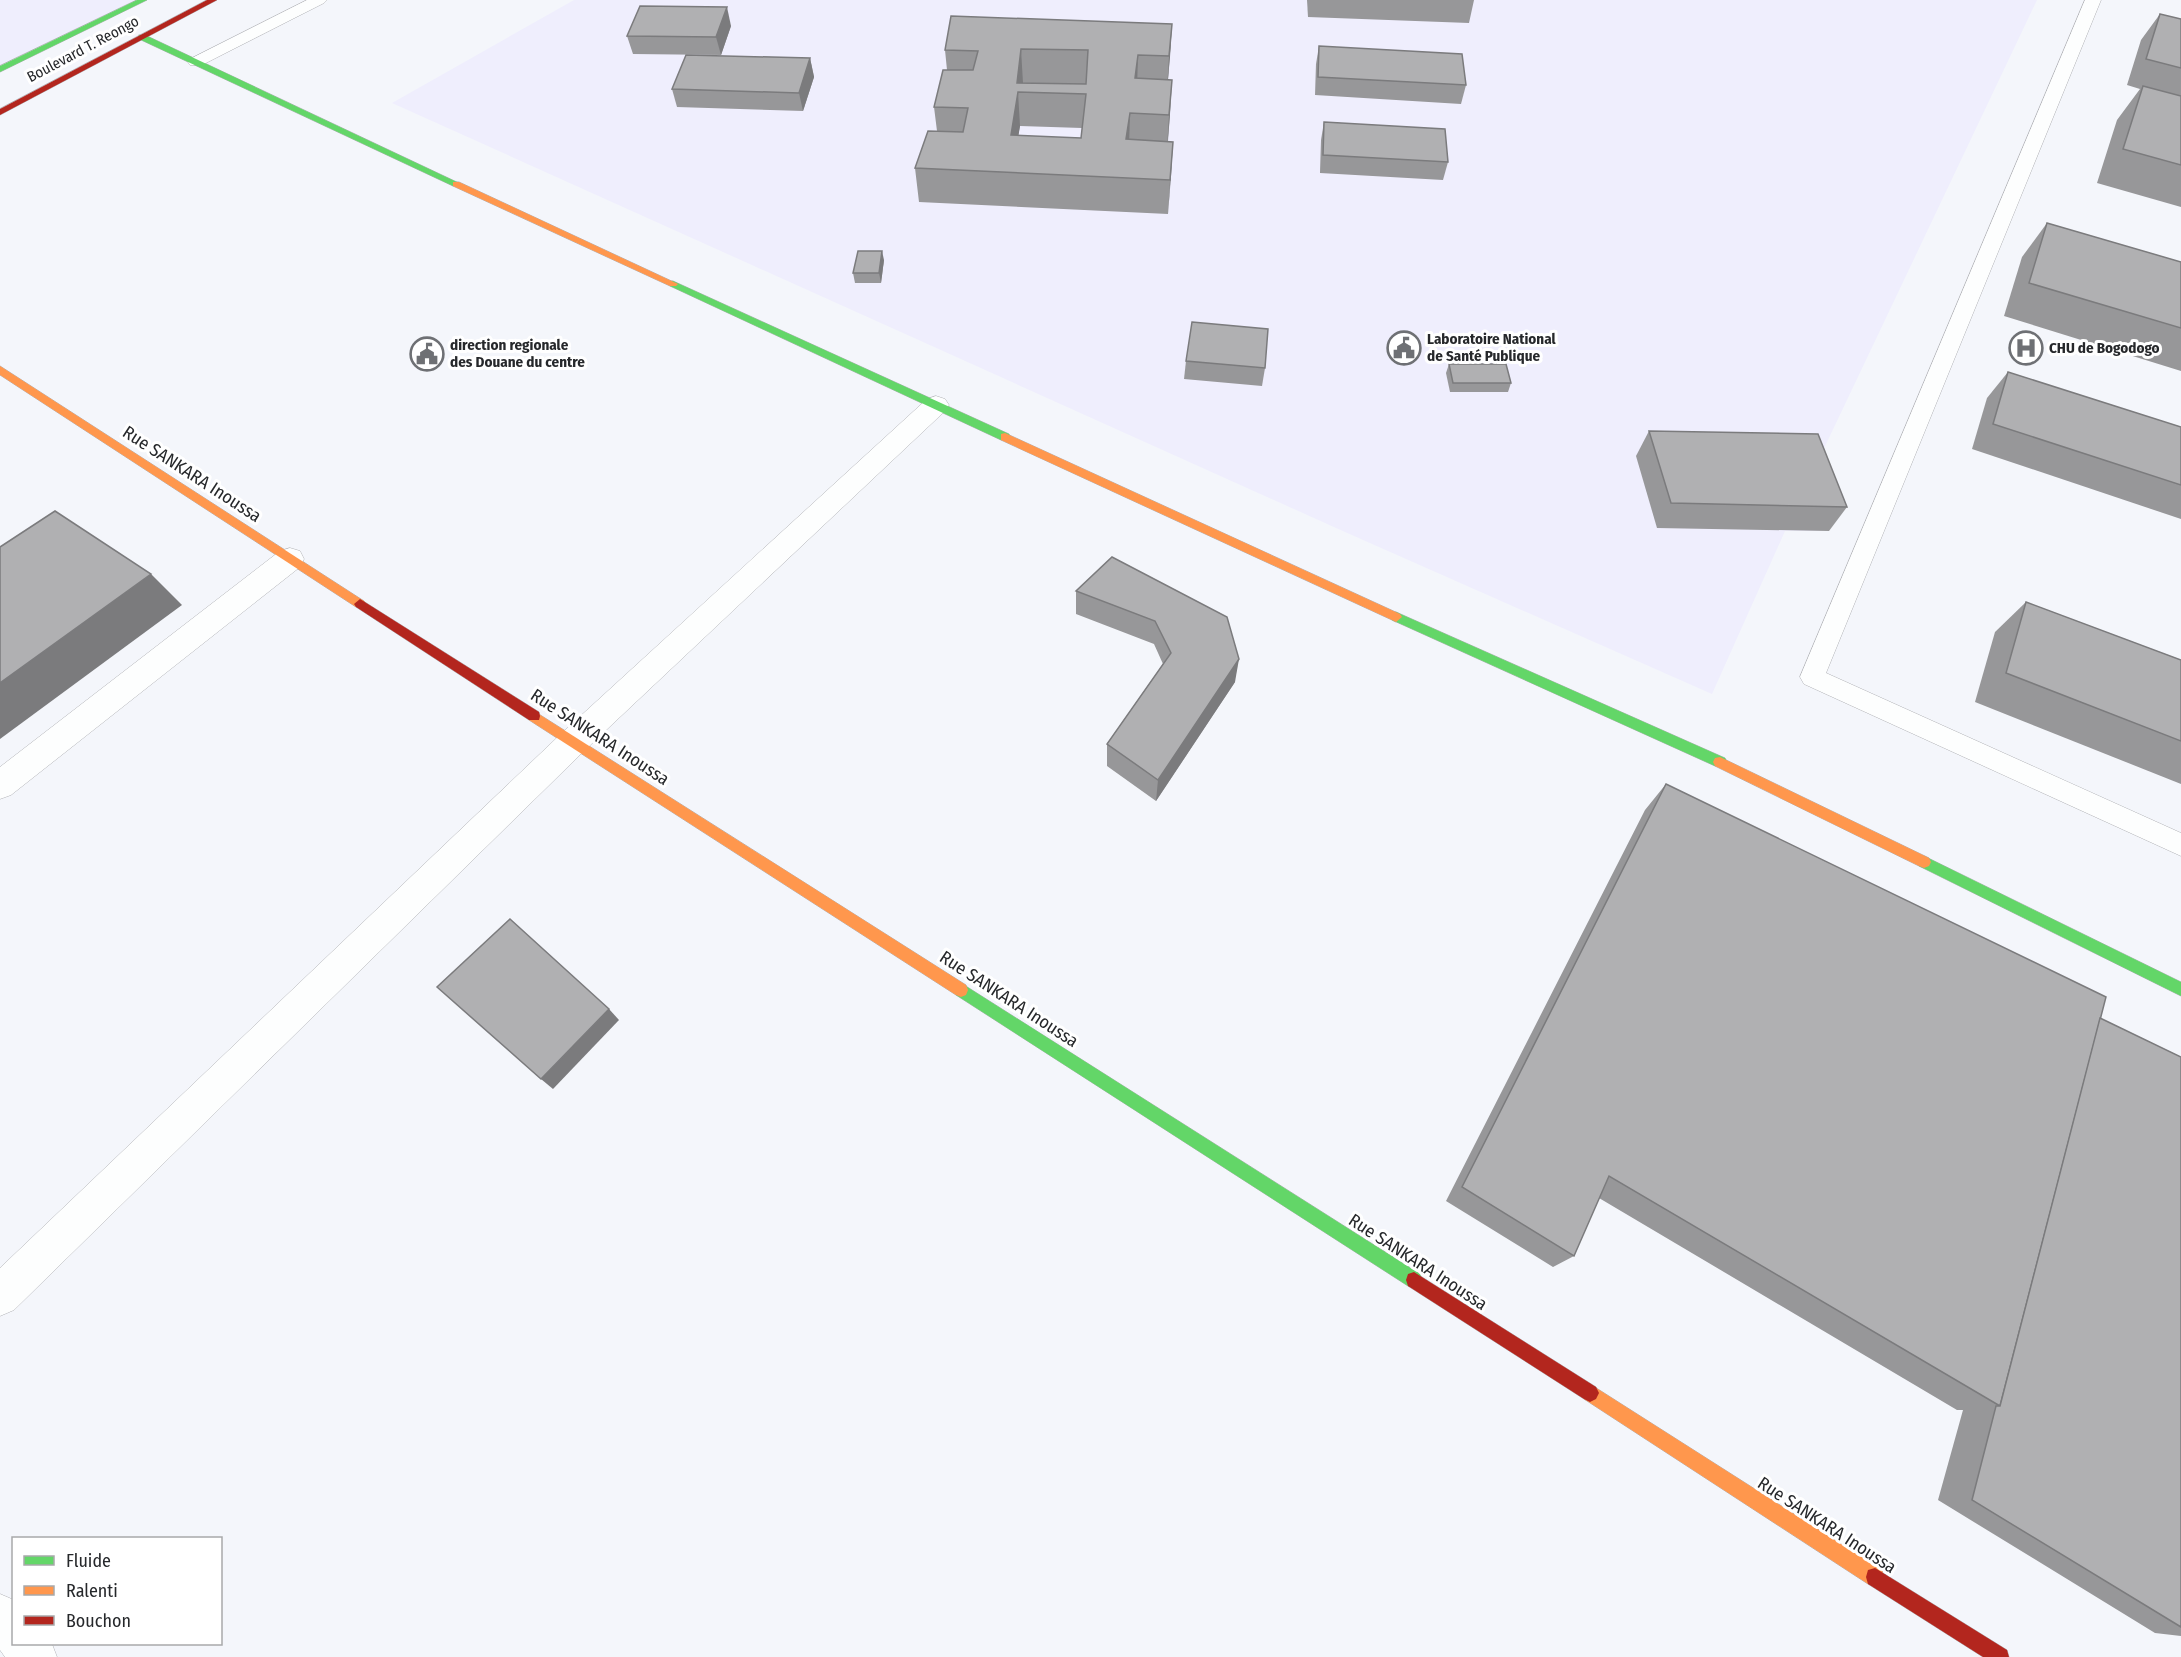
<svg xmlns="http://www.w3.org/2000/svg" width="2181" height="1657" viewBox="0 0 2181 1657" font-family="'Fira Sans Condensed',sans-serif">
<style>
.commercial{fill:#efeefd}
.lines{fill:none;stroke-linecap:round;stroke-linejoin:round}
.lane-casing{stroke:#b1b2b6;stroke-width:1}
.street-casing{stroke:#b1b2b6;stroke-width:1}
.fast-casing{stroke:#b1b2b6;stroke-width:1}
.slow-casing{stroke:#b1b2b6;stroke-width:1}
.jam-casing{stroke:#b1b2b6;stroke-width:1}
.lane{fill:#fdfefe;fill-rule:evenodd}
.street{fill:#fdfefe;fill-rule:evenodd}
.fast{fill:#63d668;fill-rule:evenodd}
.slow{fill:#ff974d;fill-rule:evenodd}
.jam{fill:#b3261e;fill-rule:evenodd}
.wall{fill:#979799;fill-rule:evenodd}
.shaded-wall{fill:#7b7b7d}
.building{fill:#b0b0b2;stroke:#7b7b7d;stroke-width:1.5;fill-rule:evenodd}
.labels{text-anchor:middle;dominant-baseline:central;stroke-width:6;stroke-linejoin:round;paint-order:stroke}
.far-street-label{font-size:15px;fill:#26282b;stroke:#fff}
.far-poi-label{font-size:15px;font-weight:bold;fill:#26282b;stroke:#fff;text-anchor:start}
.street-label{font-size:18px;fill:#26282b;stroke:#fff}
</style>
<rect width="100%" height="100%" fill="#f4f6fb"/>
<g class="commercial">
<polygon points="0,0 139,0 0,65"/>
<polygon points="574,0 2037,0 1809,480 1829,531 1785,531 1712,694 1345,532 392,103"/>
</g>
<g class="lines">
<defs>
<g id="lane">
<polygon points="307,0 327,0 324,3 202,65 190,65 188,62 190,59"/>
<polygon points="2085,0 2101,0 1826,673 2181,833 2181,856 1804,684 1800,677"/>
</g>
<g id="street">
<polygon points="936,396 945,399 949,405 945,411 585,750 14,1310 0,1316 0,1268 563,732 927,399"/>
<polygon points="290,548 300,551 304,559 300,567 11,795 0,799 0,767 280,551"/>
<polygon points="0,1594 14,1600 14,1644 52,1644 57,1657 5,1657 0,1650"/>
</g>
<g id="fast">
<polygon points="137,0 147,0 0,72 0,66"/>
<polygon points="139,35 145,35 461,184 453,186 139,39"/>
<polygon points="673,281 1009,434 1010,437 1009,440 1001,440 670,286 670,282"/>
<polygon points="1396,612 1725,758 1727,762 1725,766 1715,766 1392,620 1390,617 1392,614"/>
<polygon points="1924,856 2181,982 2181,996 1919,866 1917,862 1919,858"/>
<polygon points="961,983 1420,1274 1422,1280 1420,1286 1414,1288 1408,1286 956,995 954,990 956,985"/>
</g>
<g id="slow">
<polygon points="453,182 459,182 678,284 676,286 670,286 453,186"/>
<polygon points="0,366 364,601 366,604 364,607 356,607 0,375"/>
<polygon points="1005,433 1400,614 1402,617 1396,622 1392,620 1001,440 1001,434"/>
<polygon points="534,711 966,985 968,990 966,995 961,997 956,995 529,720 528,716 529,712"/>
<polygon points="1720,757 1929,858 1931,862 1929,866 1924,868 1919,866 1715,766 1713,762 1715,758"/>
<polygon points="1590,1384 1882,1570 1884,1577 1882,1584 1875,1586 1868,1584 1584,1399 1581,1393 1584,1387"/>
</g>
<g id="jam">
<polygon points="207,0 217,0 0,115 0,109"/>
<polygon points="360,599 539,712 540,716 539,720 529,720 356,607 354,604"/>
<polygon points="1414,1272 1596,1387 1599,1393 1596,1399 1590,1402 1584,1399 1408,1286 1406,1280 1408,1274"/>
<polygon points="1875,1568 2007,1650 2009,1657 1983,1657 1868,1584 1866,1577 1868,1570"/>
</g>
</defs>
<use href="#lane" class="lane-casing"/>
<use href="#street" class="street-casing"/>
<use href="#fast" class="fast-casing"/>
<use href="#slow" class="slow-casing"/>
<use href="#jam" class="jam-casing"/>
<use href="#lane" class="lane"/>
<use href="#street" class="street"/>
<use href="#fast" class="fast"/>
<use href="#slow" class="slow"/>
<use href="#jam" class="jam"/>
</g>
<g class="wall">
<polygon points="1307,0 1474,0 1469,23 1308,17"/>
<polygon points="2160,14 2181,19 2181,207 2097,183 2117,120 2140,89 2127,85 2141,40"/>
<path d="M1172,24L1168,80L1170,114L1168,141L1173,142L1168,214L919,202L915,168L937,131L934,107L947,70L945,50ZM1020,126L1082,128L1081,138L1018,136Z"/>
<polygon points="731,26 721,55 633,54 627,36"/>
<polygon points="1319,46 1466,85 1461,104 1315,95 1316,64"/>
<polygon points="810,58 814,77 803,111 677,107 672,89"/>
<polygon points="1324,122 1448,162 1443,180 1320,173 1321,140"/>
<polygon points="2047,223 2181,262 2181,371 2004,316 2022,257"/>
<polygon points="884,260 881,283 855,283 853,273"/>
<polygon points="1186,361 1265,368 1262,386 1184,379"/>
<polygon points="1449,364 1511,383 1508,392 1450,392 1446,373"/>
<polygon points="2008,372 2181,427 2181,519 1972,449 1987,398"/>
<polygon points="1649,431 1847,507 1829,531 1657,528 1636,456"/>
<polygon points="1112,557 1235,682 1156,801 1107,766 1107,744 1163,664 1154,644 1076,614 1076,591"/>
<polygon points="2026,602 2181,660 2181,784 1975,702 1995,632"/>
<polygon points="1666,784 2100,1018 2181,1057 2181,1636 2155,1633 1938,1500 1963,1410 1957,1410 1599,1198 1574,1256 1553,1267 1446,1201 1645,810"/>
</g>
<g class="shaded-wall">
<polygon points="727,7 731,26 721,55 716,37"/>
<polygon points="1172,24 1170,57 1167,90 1169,56"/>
<polygon points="1021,49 1023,83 1018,92 1020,126 1013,169 1011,135"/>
<polygon points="1138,55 1137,89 1135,78"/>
<polygon points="810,58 814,77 803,111 799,93"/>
<polygon points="1172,80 1170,114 1167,149 1169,115"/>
<polygon points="1130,113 1129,147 1126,139"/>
<polygon points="1173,142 1171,176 1168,214 1170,180"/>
<polygon points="882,251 884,260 881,283 879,273"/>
<polygon points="151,574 182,605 0,739 0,683"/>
<polygon points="1239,659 1235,682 1156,801 1158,780"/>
<polygon points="609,1009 619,1020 553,1089 541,1079"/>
</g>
<g class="building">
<polygon points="640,6 727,7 716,37 627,36"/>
<polygon points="2160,14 2181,19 2181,68 2146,59"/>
<path d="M951,16L1172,24L1169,56L1138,55L1135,78L1172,80L1169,115L1130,113L1126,139L1173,142L1170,180L915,168L928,131L963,132L968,108L934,107L943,70H973L978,51L945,50ZM1021,49L1088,50L1086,84L1017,83ZM1018,92L1086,94L1081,138L1011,135Z"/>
<polygon points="1319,46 1462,54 1466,85 1318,77"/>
<polygon points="686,55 810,58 799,93 672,89"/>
<polygon points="2143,86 2181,96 2181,165 2123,149"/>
<polygon points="1324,122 1445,129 1448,162 1323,155"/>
<polygon points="2047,223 2181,262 2181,328 2029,283"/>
<polygon points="858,251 882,251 879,273 853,273"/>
<polygon points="1192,322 1268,329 1265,368 1186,361"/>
<polygon points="1449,364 1506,364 1511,383 1453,383"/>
<polygon points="2008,372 2181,427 2181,485 1993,424"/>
<polygon points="1649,431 1818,434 1847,507 1671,503"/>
<polygon points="55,511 151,574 0,683 0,547"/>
<polygon points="1112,557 1227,617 1239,659 1158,780 1107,744 1171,653 1155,621 1076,591"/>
<polygon points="2026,602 2181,660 2181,741 2006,673"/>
<polygon points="1666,784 2106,997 2000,1406 1609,1176 1574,1256 1462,1187"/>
<polygon points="510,919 609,1009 541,1079 437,987"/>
<polygon points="2100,1018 2181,1057 2181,1627 1972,1500 1996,1406 2000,1406"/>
</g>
<defs>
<symbol id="civic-ring" viewBox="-11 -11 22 22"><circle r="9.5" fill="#fff" stroke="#6e7074" stroke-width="1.5"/><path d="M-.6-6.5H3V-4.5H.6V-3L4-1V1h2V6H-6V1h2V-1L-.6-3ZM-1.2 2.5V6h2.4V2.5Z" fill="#6e7074"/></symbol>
<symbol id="hospital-ring" viewBox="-11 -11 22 22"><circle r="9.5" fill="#fff" stroke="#6e7074" stroke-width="1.5"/><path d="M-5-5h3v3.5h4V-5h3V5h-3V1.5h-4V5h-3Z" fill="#6e7074"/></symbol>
</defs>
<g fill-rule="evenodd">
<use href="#civic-ring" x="1385" y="329" width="38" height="38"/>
<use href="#hospital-ring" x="2007" y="329" width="38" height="38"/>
<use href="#civic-ring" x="408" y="335" width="38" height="38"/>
</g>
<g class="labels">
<g class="far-street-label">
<text transform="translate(83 49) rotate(-28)">Boulevard T. Reongo</text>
</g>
<g class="far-poi-label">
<text x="1427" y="339">Laboratoire National<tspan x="1427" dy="17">de Santé Publique</tspan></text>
<text x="450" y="345">direction regionale<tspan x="450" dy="17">des Douane du centre</tspan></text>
<text x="2049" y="348">CHU de Bogodogo</text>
</g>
<g class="street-label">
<text transform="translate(192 474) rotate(33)">Rue SANKARA Inoussa</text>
<text transform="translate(600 737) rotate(33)">Rue SANKARA Inoussa</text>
<text transform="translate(1009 999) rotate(33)">Rue SANKARA Inoussa</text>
<text transform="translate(1418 1262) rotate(33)">Rue SANKARA Inoussa</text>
<text transform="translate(1827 1525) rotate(33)">Rue SANKARA Inoussa</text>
</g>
</g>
<rect x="12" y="1537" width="210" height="108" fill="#ffffff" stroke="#a8a9aa" stroke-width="1.5"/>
<rect x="24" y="1556" width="30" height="9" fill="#63d668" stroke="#a8a9aa" stroke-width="1.5"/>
<text x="66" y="1567" font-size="18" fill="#26282b">Fluide</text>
<rect x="24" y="1586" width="30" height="9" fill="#ff974d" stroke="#a8a9aa" stroke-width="1.5"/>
<text x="66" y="1597" font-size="18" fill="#26282b">Ralenti</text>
<rect x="24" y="1616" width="30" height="9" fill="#b3261e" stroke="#a8a9aa" stroke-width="1.5"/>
<text x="66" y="1627" font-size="18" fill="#26282b">Bouchon</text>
</svg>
